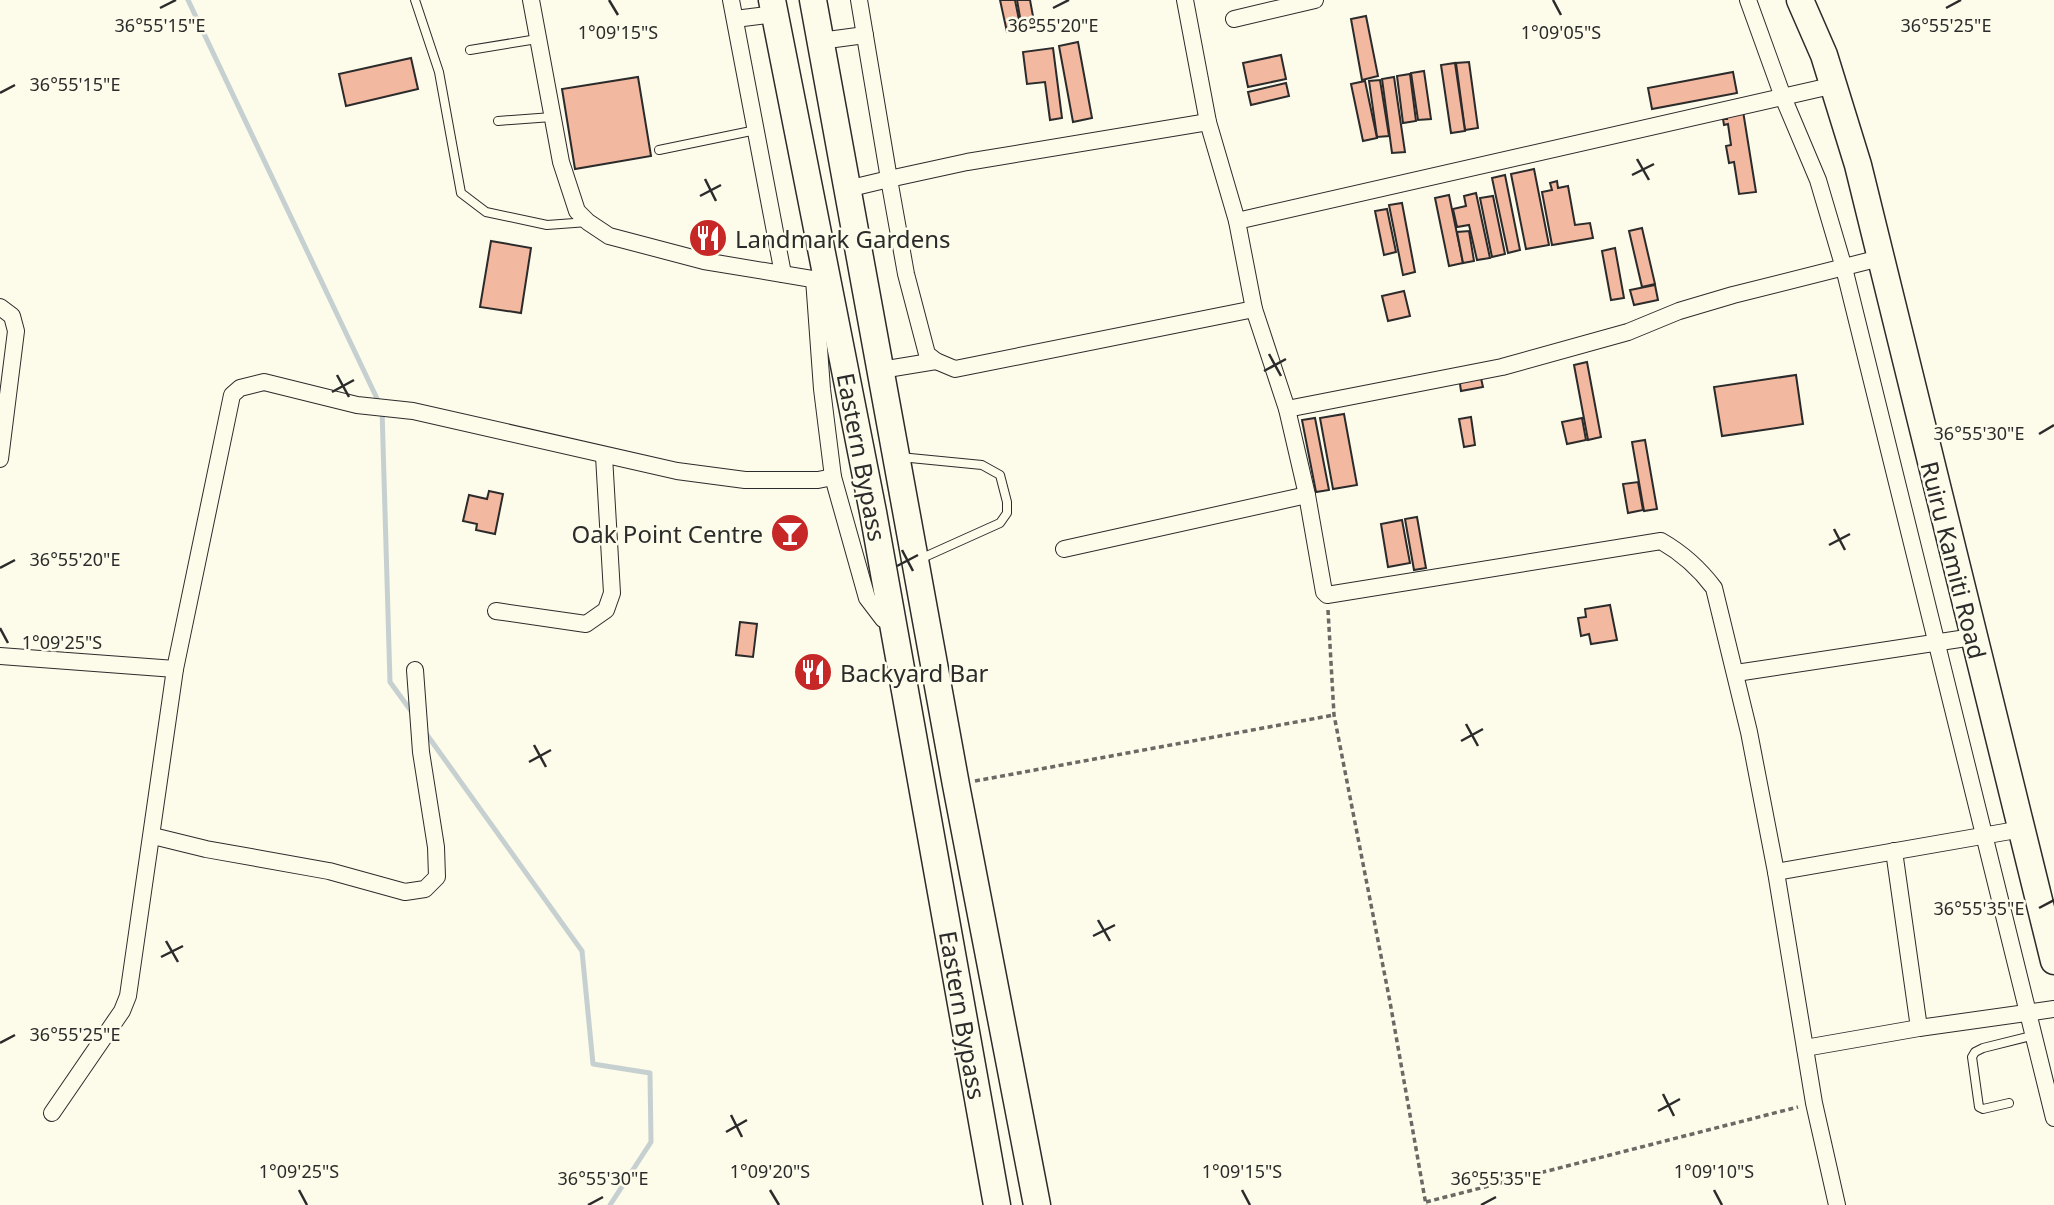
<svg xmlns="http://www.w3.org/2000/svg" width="2054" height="1205" viewBox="0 0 2054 1205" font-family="'Noto Sans',sans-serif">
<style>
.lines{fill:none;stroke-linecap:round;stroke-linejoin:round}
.stream{stroke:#c7d0d0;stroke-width:5}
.building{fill:#f2b8a0;stroke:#2b2b2b;stroke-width:2}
.service-casing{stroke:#2b2b2b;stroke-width:10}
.minor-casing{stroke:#2b2b2b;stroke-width:18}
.primary-casing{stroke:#2b2b2b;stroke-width:29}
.path{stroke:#6a6964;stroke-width:3.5;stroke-dasharray:5 3.5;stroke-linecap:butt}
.service{stroke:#fdfbea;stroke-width:8}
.minor{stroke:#fdfbea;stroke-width:16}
.primary{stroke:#fdfbea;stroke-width:26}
.ticks{fill:none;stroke:#2b2b2b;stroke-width:2.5}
.labels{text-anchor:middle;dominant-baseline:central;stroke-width:5;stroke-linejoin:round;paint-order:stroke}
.poi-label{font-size:24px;fill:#2b2b2b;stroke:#fdfbea;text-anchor:start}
.street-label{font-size:24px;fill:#2b2b2b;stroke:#fdfbea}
.ticks-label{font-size:18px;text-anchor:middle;fill:#2b2b2b;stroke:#fdfbea;stroke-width:5;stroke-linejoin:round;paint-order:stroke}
</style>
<rect width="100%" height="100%" fill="#fdfbea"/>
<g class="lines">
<g class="stream">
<polyline points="188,0 382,409 390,682 414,715"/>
<polyline points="425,732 582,951 593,1064 650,1073 651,1142 610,1205"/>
</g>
</g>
<g class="building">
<polygon points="1000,0 1015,0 1021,30 1007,32"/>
<polygon points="1017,0 1030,0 1035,27 1022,29"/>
<polygon points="1366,16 1378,76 1362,80 1351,19"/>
<polygon points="1078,42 1092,118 1073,122 1059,46"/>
<polygon points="1053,48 1062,118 1050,120 1045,82 1027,84 1023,52"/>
<polygon points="1281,55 1286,79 1248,87 1243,63"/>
<polygon points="411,58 418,89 346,106 339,74"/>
<polygon points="1469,62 1478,128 1465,130 1456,63"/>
<polygon points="1455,63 1465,131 1451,133 1441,65"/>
<polygon points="1424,71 1431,119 1418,120 1411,73"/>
<polygon points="1733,72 1737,93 1652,109 1648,88"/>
<polygon points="1410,74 1416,121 1403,123 1397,76"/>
<polygon points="638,77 651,156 575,169 562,89"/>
<polygon points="1394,77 1405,152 1392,153 1382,79"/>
<polygon points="1380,80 1389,136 1377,137 1369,81"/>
<polygon points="1365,81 1377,138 1363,141 1351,84"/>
<polygon points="1286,83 1289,96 1251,105 1248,92"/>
<polygon points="1743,111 1756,192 1739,194 1734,162 1729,163 1726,146 1731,145 1728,124 1724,125 1723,119 1727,119 1726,114"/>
<polygon points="1534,169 1549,245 1526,249 1511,174"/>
<polygon points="1505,175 1520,250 1508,253 1492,178"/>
<polygon points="1557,181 1558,188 1568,186 1575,225 1590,223 1593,238 1552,245 1542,192 1552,190 1550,183"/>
<polygon points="1476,193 1490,258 1477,260 1469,225 1457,227 1453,209 1466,206 1464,196"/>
<polygon points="1449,195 1463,263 1449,266 1435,198"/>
<polygon points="1493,196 1505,254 1492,257 1480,198"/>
<polygon points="1402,203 1415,272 1403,275 1389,205"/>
<polygon points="1387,209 1396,252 1384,255 1375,211"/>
<polygon points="1642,228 1655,284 1642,287 1629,231"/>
<polygon points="1469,231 1474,261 1463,263 1457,232"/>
<polygon points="491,241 531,248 521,313 480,307"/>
<polygon points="1615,248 1624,298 1611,300 1602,251"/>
<polygon points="1655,285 1658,300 1634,305 1630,290"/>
<polygon points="1404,291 1410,316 1388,321 1382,296"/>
<polygon points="1587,362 1601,437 1588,440 1574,365"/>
<polygon points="1480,374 1483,387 1461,391 1459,377"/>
<polygon points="1796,375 1803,424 1722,436 1714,387"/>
<polygon points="1344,414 1357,485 1333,489 1320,418"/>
<polygon points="1471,417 1475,445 1464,447 1459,419"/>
<polygon points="1315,418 1329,490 1316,492 1302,420"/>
<polygon points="1582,418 1586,440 1567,444 1562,422"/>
<polygon points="1645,440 1657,509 1644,511 1632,442"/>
<polygon points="1638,482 1643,510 1628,513 1623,484"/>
<polygon points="489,491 503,494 495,534 476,530 477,524 463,521 469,495 487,499"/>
<polygon points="1417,517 1426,568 1414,570 1405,519"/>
<polygon points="1402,520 1410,563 1388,567 1381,524"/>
<polygon points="1610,605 1617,640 1591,644 1589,634 1581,636 1578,618 1586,617 1585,609"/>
<polygon points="740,622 757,624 753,657 736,655"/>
</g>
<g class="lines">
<defs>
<g id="service">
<polyline points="415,0 439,72 461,193 486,212 547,225 588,222"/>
<polyline points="470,50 537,39"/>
<polyline points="498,121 552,117"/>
<polyline points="659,150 756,130"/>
<polyline points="900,457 982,465 1000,475 1007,502 1007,513 1000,523 920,559"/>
<polyline points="2009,1103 1983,1109 1979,1107 1972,1057 1975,1052 1983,1048 2035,1035"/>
</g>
<g id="minor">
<polyline points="531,0 561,162 577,211 588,222 609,236 704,261 824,281"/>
<polyline points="731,0 783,274"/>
<polyline points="1185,0 1208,122 1237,221"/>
<polyline points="1748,0 1783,97 1818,180 1844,268 2054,1118"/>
<polyline points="735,19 775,14"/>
<polyline points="1234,19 1315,0"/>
<polyline points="820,41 865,35"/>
<path d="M1208,122L967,162L889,179L906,274L927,354L936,361L955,369L1254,309L1287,409L1307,495L1324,592L1327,595L1661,541C1682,553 1699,568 1714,588L1749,732L1776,872L1814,1103L1837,1205"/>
<polyline points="847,189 889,179 859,0"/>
<polyline points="0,307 12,316 16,331 0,459"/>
<polyline points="1254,309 1237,221 1835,85"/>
<polyline points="881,370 936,361"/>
<polyline points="1287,409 1502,367 1628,332 1679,311 1733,295 1880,258"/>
<polyline points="833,477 867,598 883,619 894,625"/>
<polyline points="1064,549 1307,495"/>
<polyline points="496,611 586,624 606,610 612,593 604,456"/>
<polyline points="0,656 175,669 232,395 240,388 264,382 357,405 413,411 677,471 745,480 818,480 833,477 822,389 814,279"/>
<polyline points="1736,673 1973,637"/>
<polyline points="153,836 206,849 329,871 405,892 425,889 437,877 436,847 421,752 415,670"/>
<polyline points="1894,851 1919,1028"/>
<polyline points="1776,872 2022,829"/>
<polyline points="1805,1048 1919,1028 2054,1009"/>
<polyline points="52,1113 122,1011 128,996 175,669"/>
</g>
<g id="primary">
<polyline points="772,0 873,512 997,1205"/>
<polyline points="813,0 956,785 1037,1205"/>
<polyline points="1800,0 1824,55 1858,165 2054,961"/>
</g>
</defs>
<use href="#service" class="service-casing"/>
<use href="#minor" class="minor-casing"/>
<use href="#primary" class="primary-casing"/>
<g class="path">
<polyline points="1328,610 1334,715 1390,1002 1426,1205"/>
<polyline points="975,781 1334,715"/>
<polyline points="1426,1202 1798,1107"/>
</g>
<use href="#service" class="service"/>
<use href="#minor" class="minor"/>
<use href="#primary" class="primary"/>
</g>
<path class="ticks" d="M609,0L618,15M1553,0L1561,15M160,8L176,0M1053,8L1069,0M1946,8L1961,0M0,93L15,85M1637,159L1649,180M1632,175L1654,164M705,179L716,201M700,196L721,185M1269,354L1281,376M1264,371L1286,359M337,375L349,397M332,392L354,380M2039,434L2054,425M1834,529L1845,550M1829,545L1850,534M902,550L913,571M897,566L918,555M0,568L15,560M0,628L8,643M1466,724L1478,746M1461,741L1483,729M534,745L546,767M529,762L551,750M2039,908L2054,900M1098,920L1110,941M1093,936L1115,925M166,941L178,962M161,957L183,946M0,1043L15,1035M1663,1094L1674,1116M1658,1111L1680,1099M731,1115L742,1137M726,1132L747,1120M299,1190L307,1205M770,1190L779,1205M1242,1190L1250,1205M1714,1190L1722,1205M588,1205L603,1197M1481,1205L1496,1197"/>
<defs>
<symbol id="restaurant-disc" viewBox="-11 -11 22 22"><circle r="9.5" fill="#c62828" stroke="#fdfbea"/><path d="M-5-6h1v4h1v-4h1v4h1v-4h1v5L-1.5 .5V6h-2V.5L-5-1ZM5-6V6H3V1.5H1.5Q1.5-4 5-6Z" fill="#fff"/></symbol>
<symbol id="bar-disc" viewBox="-11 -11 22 22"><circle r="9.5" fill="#c62828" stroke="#fdfbea"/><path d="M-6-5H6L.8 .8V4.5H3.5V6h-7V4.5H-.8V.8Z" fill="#fff"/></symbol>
</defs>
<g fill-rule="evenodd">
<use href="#restaurant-disc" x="686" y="216" width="44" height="44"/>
<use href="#bar-disc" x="768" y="511" width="44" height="44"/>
<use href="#restaurant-disc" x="791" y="650" width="44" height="44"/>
</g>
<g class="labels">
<g class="poi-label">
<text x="735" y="238">Landmark Gardens</text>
<text x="763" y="533" text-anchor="end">Oak Point Centre</text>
<text x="840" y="672">Backyard Bar</text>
</g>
<g class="street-label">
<text transform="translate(862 457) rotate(79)">Eastern Bypass</text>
<text transform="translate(1954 560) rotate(76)">Ruiru Kamiti Road</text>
<text transform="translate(963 1015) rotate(80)">Eastern Bypass</text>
</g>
</g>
<g class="ticks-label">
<text x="1053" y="32">36°55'20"E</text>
<text x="1946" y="32">36°55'25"E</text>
<text x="160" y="32">36°55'15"E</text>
<text x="618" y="39">1°09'15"S</text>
<text x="1561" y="39">1°09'05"S</text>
<text x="75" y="91">36°55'15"E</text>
<text x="1979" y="440">36°55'30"E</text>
<text x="75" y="566">36°55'20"E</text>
<text x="62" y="649">1°09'25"S</text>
<text x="1979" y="915">36°55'35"E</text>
<text x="75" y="1041">36°55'25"E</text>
<text x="299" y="1178">1°09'25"S</text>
<text x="770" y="1178">1°09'20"S</text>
<text x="1242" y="1178">1°09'15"S</text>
<text x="1714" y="1178">1°09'10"S</text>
<text x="603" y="1185">36°55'30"E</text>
<text x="1496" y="1185">36°55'35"E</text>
</g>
</svg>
